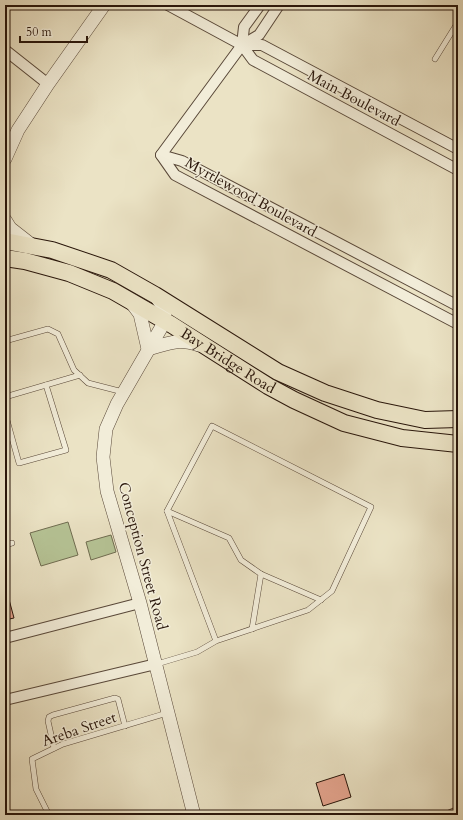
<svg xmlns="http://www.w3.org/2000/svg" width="463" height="820" viewBox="0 0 463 820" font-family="Cardo,serif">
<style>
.green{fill:#b6c496;stroke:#6f6c50}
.building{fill:#e5a58f;stroke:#28150a}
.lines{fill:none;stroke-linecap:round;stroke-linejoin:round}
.service-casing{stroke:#594839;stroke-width:6}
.minor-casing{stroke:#594839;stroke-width:12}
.tertiary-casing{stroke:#594839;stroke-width:14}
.primary-casing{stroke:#28150a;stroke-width:18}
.service{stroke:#f2edd9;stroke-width:5}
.minor{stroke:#f2edd9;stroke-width:10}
.tertiary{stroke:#f2edd9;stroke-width:13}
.primary{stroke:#ebe3c5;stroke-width:16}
.labels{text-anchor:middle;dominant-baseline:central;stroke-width:3;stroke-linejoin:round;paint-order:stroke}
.street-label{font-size:15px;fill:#28150a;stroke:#f2edd9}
</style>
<rect width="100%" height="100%" fill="#ebe3c5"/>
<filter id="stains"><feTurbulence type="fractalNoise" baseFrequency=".005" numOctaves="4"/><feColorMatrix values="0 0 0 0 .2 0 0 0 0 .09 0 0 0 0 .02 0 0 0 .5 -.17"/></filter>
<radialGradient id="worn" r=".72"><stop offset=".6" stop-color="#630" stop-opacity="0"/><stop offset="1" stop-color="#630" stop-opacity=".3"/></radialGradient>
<g class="green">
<polygon points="68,522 78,555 41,566 30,533"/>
<polygon points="111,535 116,552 91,560 86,542"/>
</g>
<g class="building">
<polygon points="5,592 7,592 14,618 5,620"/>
<polygon points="344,774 351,797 323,806 316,783"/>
</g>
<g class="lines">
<defs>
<g id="service">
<polyline points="435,59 458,22"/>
<polyline points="5,341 48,329 58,334 74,370 88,383 123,392"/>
<polyline points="5,397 80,375"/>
<polyline points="5,413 19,463 66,450 46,385"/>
<polyline points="167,511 229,538 241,560 261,574 321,600"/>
<polyline points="5,545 12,543"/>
<polyline points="252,629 261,574"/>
<polyline points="157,664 197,652 216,641 167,511 212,426 371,507 332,591 308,610 216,641"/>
<polyline points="54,748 48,721 49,717 53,715 115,698 118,699 119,703 125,726"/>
<polyline points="49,815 36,789 32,759 63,744 167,713"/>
</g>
<g id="minor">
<polyline points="168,5 242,45 253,60 458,170"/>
<polyline points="242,45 262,45 458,149"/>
<polyline points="242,45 244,27 260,5"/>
<polyline points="5,50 48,84"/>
<polyline points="161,155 242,45 259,35 279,5"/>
<polyline points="458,306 182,161 161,155 175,175 458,324"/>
<polyline points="5,638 140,603"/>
<polyline points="5,700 156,664"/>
<polyline points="451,815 458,812"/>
</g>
<g id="tertiary">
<polyline points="5,159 18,130 48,84 104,5"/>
<polyline points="5,220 10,228 33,246"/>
<polyline points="155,295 164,308 165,321 117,404 106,429 103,457 107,491 140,603 194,815"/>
<path d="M131,302L140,314L148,349C170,343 177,338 199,345"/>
</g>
<g id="primary">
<polyline points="5,241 52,250 111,270 155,295 278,372 325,393 377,410 425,420 458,419"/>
<path id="s1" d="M5,258L25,261L69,273L113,291L172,325L268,386L294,400L344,423L402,438L458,444"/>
</g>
</defs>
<use href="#service" class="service-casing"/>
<use href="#minor" class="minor-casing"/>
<use href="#tertiary" class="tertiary-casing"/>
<use href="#primary" class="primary-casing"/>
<use href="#service" class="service"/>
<use href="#minor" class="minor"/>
<use href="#tertiary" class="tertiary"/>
<use href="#primary" class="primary"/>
</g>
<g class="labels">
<g class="street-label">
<text transform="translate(354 98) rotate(28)">Main Boulevard</text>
<text transform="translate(251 197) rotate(29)">Myrtlewood Boulevard</text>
<text stroke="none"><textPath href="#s1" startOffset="248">Bay Bridge Road</textPath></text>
<text transform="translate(143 556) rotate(75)">Conception Street Road</text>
<text transform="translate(79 729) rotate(-19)">Areba Street</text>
</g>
</g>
<rect width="463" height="820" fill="none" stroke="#ebe3c5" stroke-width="20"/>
<rect x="6" y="6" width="451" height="808" fill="none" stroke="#28150a" stroke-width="2"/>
<rect x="10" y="10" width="443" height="800" fill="none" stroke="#28150a"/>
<path d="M20 36v6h67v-6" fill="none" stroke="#28150a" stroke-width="2"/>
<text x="26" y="36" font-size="12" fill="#28150a" stroke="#f2edd9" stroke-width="3" paint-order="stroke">50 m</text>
<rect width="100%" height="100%" filter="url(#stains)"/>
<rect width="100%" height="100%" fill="url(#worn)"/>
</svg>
